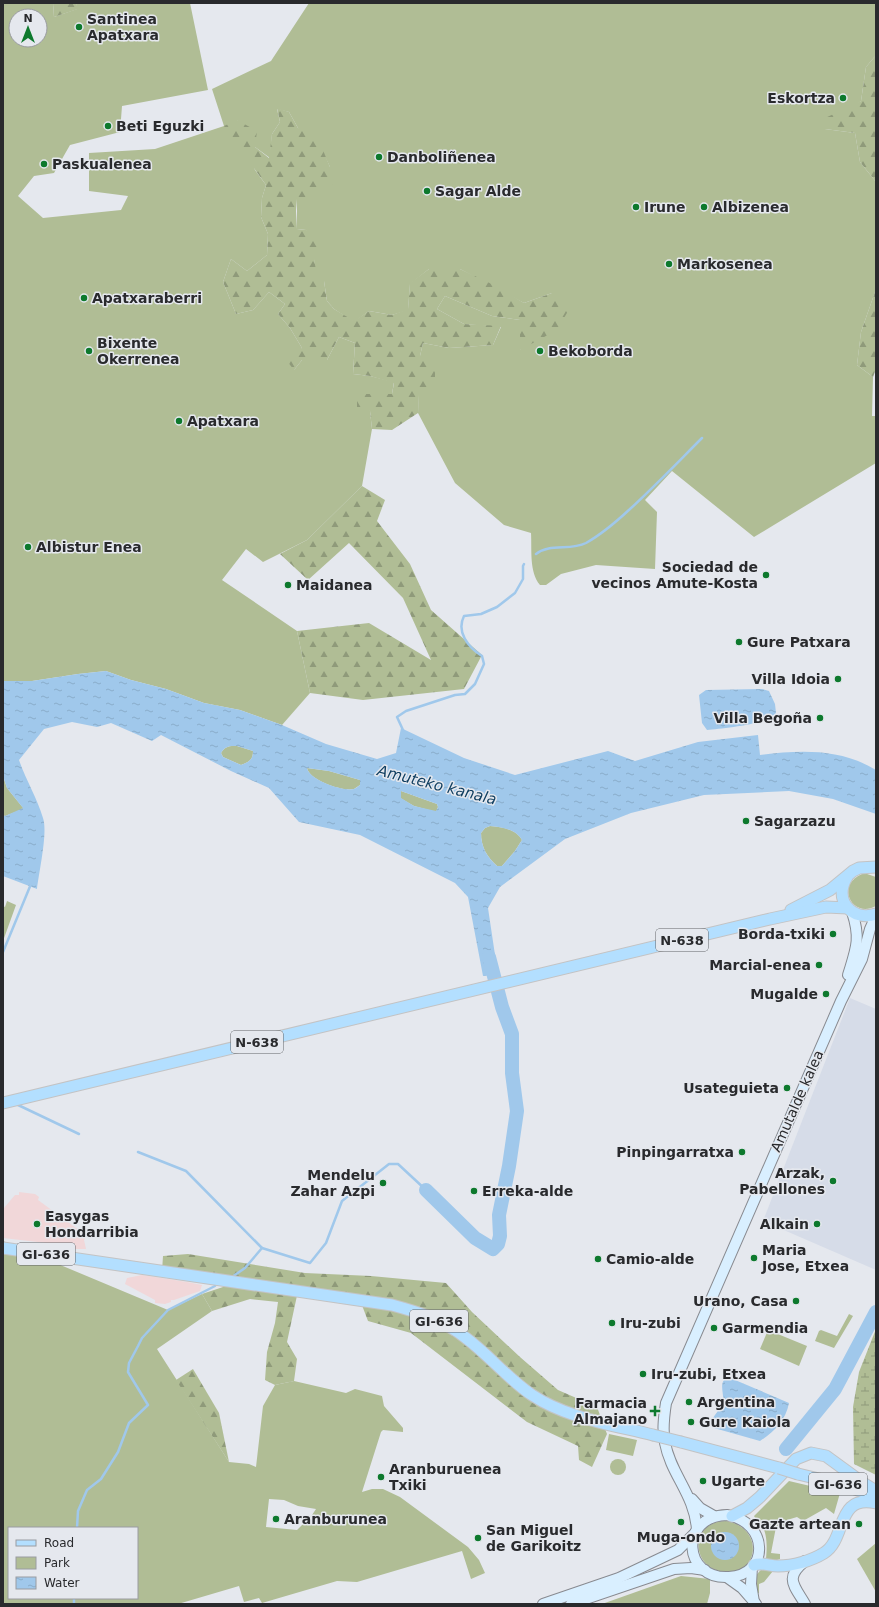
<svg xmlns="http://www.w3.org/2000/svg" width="879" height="1607" viewBox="0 0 879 1607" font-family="'DejaVu Sans',sans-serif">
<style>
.commercial{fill:#f1d7d9}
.built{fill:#d6dce8}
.green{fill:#b0bd95;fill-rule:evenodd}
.forest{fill:url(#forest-firs)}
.wetland{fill:url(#wetland-marsh)}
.water{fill:url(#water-ripples);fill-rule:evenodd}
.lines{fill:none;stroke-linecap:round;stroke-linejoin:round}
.stream{stroke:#a0c8eb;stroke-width:2.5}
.river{stroke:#a0c8eb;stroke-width:14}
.secondary-casing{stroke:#888a90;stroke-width:12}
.primary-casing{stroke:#c3c3c4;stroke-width:13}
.secondary{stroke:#d9efff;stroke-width:10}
.primary{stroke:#b3dfff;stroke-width:11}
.primary-bridge-casing{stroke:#c3c3c4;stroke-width:13;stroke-linecap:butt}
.primary-bridge{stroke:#b3dfff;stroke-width:11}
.poi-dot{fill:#0d792d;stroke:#e5e8ee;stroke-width:1.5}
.labels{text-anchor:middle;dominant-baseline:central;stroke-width:3;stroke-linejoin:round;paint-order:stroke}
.shield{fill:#e5e8ee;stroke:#616367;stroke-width:1}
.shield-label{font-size:13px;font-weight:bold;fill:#292a2d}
.poi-label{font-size:14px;font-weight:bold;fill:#292a2d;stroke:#e5e8ee;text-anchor:start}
.street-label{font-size:14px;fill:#292a2d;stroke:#e5e8ee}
.water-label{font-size:15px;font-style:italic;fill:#0e3d5f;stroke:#e5e8ee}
</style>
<defs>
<pattern id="forest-firs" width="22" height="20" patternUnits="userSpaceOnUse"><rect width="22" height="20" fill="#b0bd95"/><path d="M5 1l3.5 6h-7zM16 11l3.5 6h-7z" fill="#8f9a7a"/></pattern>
<pattern id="wetland-marsh" width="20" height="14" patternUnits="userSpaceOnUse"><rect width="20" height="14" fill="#b0bd95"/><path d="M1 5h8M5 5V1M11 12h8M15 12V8" fill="none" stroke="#8f9a7a"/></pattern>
<pattern id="water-ripples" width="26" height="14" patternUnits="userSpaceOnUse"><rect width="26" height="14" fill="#a0c8eb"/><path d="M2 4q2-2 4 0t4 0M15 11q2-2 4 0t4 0" fill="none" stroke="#8aacca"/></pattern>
</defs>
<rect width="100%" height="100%" fill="#e5e8ee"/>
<g class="commercial">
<polygon points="19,1192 35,1194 39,1197 38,1200 87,1236 84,1240 86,1249 66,1249 55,1244 3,1238 3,1213 4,1208 15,1195 19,1195"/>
<polygon points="142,1275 187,1282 202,1285 200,1291 174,1300 171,1300 171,1302 165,1304 155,1303 155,1300 125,1284 127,1278"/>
</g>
<polygon class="built" points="850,998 876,1009 876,1270 763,1221"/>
<g class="green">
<path d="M3,3H53L54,17L77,9L76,3H190L208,90L122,106L120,132L70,145L54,173L34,176L18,196L43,218L121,210L128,196L89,191V153L155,149L224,126L212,89L271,61L309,3H876V55L866,67L861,101L825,129L855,133L860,162L876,182V289L861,332L857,365L873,377L872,416H876V463L754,537L672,471L645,500L657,512L655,569L596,565L561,574L546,585H540C529,572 532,550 531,533L504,525L455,483L418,413L420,356L423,343L449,348L493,345L501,327L464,324L437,309L445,296L492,316L520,320V350L552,293L524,303L460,269H429L410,284L408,310L392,315L369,311L354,322L334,309L327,301L324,281H314C317,263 312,248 306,230L297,229V198L330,167L322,150L298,128L289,112L277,109L280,122L272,134L270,158L255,147L237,120L255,170L266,185L262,198L261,217L268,234L267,255L247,271L231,259L223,282L236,314L253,310L269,292L285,304L278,314L290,328L302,348L294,370L302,360H327L339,337L355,343L353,374L370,376L394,382L392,394H358L370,411L372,429L362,486L307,540L263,562L246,549L222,580L297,631L310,693L282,725L240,710L204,703L166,689L131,680L106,671L78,674L32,681H3ZM16,16H40V40H16Z"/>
<path d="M237,746L253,751C253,760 249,762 241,765L223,757L221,753C225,746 229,746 237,746Z"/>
<path d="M307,768L329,771L360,780V785C358,786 356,788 354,789C343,792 309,780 307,768Z"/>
<polygon points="3,776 7,788 24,809 5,816 3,815"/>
<polygon points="401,791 437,804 438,807 436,812 414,806 400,798"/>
<path d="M490,826C502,827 516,829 522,840L515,851L502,866H497C487,857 481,847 481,833L485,828Z"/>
<path d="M862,874H867L876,877V906C852,919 835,885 862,874Z"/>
<polygon points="7,901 16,905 3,941 3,906 5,907"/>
<path d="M3,1241L168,1310L202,1294L212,1311L157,1349L229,1462L249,1464L256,1467L263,1406L275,1385L294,1381L346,1393L355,1389L382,1396L384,1406L403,1428V1432L383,1430L381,1432L362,1492L372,1489H383L400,1497L468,1547L479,1560L485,1573L471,1579L462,1551L357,1582L337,1581L262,1603L259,1598L244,1602L239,1586L178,1604H3ZM269,1499L284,1500L298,1506L316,1509L312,1515L297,1530L266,1527ZM9,1528H137V1598H9Z"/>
<polygon points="849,1314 853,1316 834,1348 815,1341 819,1331 821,1330 837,1336"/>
<polygon points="768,1330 807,1346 799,1366 760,1349"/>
<polygon points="609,1434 637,1440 633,1456 606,1450"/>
<circle cx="618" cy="1467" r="8"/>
<path d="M789,1481L840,1493L834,1514L826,1508L803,1521L797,1517L787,1520L785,1528L776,1527L771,1553L780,1554V1559L774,1561L766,1559C767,1548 768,1532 760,1523C758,1520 756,1520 754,1516Z"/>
<path d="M726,1521C761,1526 762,1571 728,1572C691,1573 687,1521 726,1521Z"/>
<polygon points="876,1543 876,1592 857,1559"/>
<path d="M761,1570L773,1571L764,1582L759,1584V1593L756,1594C754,1584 753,1577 761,1570Z"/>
<polygon points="681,1576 710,1579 710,1593 707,1604 602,1604"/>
</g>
<g class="forest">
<polygon points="53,3 76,3 78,9 54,17"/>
<polygon points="876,55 876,182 860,162 855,133 825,129 823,119 861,101 866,67"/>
<polygon points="277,108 289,112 298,128 315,131 330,167 333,184 312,198 297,199 296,211 297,229 306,230 324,239 314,257 316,271 315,281 324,281 327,301 334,309 354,321 369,311 392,315 408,309 410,283 429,269 460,269 498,287 524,303 552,293 571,306 557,330 520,350 520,320 492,316 445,296 437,309 464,324 501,326 493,345 449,348 423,343 420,356 435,359 435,384 419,395 418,413 392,430 372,429 370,411 357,409 357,394 392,394 394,383 370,376 353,374 355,343 339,337 327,360 302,360 294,370 287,361 302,348 290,328 278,314 285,304 269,292 253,310 236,314 223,282 231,259 247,271 267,255 268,234 261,217 262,198 266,185 224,126 237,120 257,131 255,147 269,158 272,134 280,122"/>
<polygon points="876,289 876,369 873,377 857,365 861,332"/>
<polygon points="362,486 385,500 377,521 410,564 431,610 482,655 464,689 363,700 310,693 297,631 369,623 431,660 403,598 349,543 308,580 280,554 307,540"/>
<polygon points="188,1254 305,1273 371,1276 446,1283 472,1312 520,1357 558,1390 597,1407 607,1434 592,1467 579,1460 578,1446 527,1422 411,1333 368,1321 360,1300 298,1291 287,1342 297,1359 294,1381 275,1385 265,1380 267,1352 275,1323 278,1302 250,1299 212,1311 202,1294 235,1283 162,1271 163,1256"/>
<polygon points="193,1369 219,1413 229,1462 176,1380"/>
</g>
<polygon class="wetland" points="876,1329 876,1475 854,1464 853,1407 859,1372"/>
<g class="water">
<path d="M106,671L131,680L166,689L204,703L240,710L282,725L326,744L377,759L396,753L401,728L464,758L515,775L608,751L635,761L698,742L758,735L760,755C800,750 840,748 876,770V814L833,799L789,791L704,795L631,813L565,839L500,887L488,908L498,975L483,976L468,897L455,883L360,835L299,822L269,788L231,771L161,735L152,741L111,723L97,727L72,722L44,729L19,760C26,780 37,798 43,818C48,832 39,872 37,889L3,876V815L5,816L23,808L7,788L3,776V681H32L78,674ZM237,746L253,751C253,760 249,762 241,765L223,757L221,753C225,746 229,746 237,746ZM307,768L329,771L360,780V785C358,786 357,788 354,789C344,792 309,780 307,768ZM401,791L437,804L438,807L436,811L414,806L401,798ZM490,826C501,827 516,829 522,840L515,851L502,866H497C487,857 481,847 481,833L485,828Z"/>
<path d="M762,689L769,691L775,704L776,713C766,725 723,728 707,730L702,723L699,695L706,690Z"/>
<path d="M728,1377L789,1403C786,1420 774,1432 760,1441L714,1428L713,1418C716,1413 722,1407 723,1401C724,1392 718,1382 728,1377Z"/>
<circle cx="725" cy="1546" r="14"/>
</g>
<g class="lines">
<g class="stream">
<path d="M536,554C550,543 570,551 586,543C602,534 616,522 630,509C655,486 678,462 702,438"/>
<path d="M403,730L397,717L406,711L455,695L465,694L475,684L484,664L482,656C468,647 456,632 464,616L481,614L497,607L515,593L523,579V566L524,564"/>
<polyline points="3,952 31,884"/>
<polyline points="16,1104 79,1134"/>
<polyline points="138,1152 186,1171 262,1248"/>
<polyline points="232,1277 245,1268 262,1248 310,1263 326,1243 342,1201 389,1164 398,1164 426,1190"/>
<polyline points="77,1528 78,1511 87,1490 101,1479 118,1452 129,1423 148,1405 128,1372 129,1363 138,1346 142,1338 168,1310 215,1286"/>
<polyline points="74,1598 74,1604"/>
</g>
<g class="river">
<polyline points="426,1190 475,1238 493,1249 498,1244 500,1236 499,1215 509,1166 517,1111 512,1073 512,1034 502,1007 489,957"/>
<polyline points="786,1449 835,1389 876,1312"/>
</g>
<defs>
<g id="secondary">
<path d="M848,975C856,949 861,939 852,912"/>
<polyline points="692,1499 700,1508 714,1516"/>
<path d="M727,1515C769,1522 770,1575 729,1577C683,1580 678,1516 727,1515Z"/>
<path d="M697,1530C695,1495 671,1475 665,1443C662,1430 664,1416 666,1403L841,1001L862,959L870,929L876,916"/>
<path d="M805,1561C784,1578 794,1585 805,1604"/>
<polyline points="752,1567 751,1584 754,1602"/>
<polyline points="728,1578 742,1588 756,1604"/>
<polyline points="543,1604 619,1578 678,1550 694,1534"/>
<polyline points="571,1604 674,1569 691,1568 705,1570"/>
</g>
<g id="primary">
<path d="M847,877C833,899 851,922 876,914"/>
<polyline points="791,910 830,890 853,871 859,868 876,867"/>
<polyline points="3,1103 770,919 826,907 848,908"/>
<path d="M3,1248L392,1305C418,1312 444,1320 466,1338C489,1355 508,1379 532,1395C566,1418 614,1425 653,1435"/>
<polyline points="681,1442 779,1468"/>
<polyline points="798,1474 844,1485 875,1496"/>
<polyline points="732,1516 747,1508 760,1497 796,1459 811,1453 826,1456 863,1483 876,1491"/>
<path d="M754,1565C762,1562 769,1566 778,1566C793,1566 811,1561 824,1553C847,1539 835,1494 876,1503"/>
</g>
</defs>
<use href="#secondary" class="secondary-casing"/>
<use href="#primary" class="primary-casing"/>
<use href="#secondary" class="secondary"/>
<use href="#primary" class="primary"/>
<defs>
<g id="primary-bridge">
<polyline points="653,1435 681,1442"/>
<polyline points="779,1468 798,1474"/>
</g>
</defs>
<use href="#primary-bridge" class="primary-bridge-casing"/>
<use href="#primary-bridge" class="primary-bridge"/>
</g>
<g class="poi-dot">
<circle cx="79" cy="27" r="4"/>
<circle cx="843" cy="98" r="4"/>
<circle cx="108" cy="126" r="4"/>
<circle cx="379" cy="157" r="4"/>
<circle cx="44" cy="164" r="4"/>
<circle cx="427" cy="191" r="4"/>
<circle cx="636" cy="207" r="4"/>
<circle cx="704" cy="207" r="4"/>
<circle cx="669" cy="264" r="4"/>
<circle cx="84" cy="298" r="4"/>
<circle cx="89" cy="351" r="4"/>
<circle cx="540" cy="351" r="4"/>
<circle cx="179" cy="421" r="4"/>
<circle cx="28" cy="547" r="4"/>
<circle cx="766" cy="575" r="4"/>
<circle cx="288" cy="585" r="4"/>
<circle cx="739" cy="642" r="4"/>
<circle cx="838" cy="679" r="4"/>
<circle cx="820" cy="718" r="4"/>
<circle cx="746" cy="821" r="4"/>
<circle cx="833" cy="934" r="4"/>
<circle cx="819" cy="965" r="4"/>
<circle cx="826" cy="994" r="4"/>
<circle cx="787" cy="1088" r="4"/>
<circle cx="742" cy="1152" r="4"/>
<circle cx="833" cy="1181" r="4"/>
<circle cx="383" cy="1183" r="4"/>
<circle cx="474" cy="1191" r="4"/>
<circle cx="37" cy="1224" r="4"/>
<circle cx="817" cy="1224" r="4"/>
<circle cx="754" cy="1258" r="4"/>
<circle cx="598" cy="1259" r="4"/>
<circle cx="796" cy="1301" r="4"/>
<circle cx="612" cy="1323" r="4"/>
<circle cx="714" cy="1328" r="4"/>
<circle cx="643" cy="1374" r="4"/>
<circle cx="689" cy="1402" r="4"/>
<path d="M653 1405h4v4h4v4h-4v4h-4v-4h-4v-4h4z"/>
<circle cx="691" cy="1422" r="4"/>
<circle cx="381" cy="1477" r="4"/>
<circle cx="703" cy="1481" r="4"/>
<circle cx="276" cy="1519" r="4"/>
<circle cx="681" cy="1522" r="4"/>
<circle cx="859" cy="1524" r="4"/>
<circle cx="478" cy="1538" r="4"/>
</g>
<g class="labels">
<g class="shield">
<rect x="656" y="929" width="52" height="22" rx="3"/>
<rect x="231" y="1031" width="52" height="22" rx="3"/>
<rect x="17" y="1243" width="58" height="22" rx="3"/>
<rect x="410" y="1310" width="58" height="22" rx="3"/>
<rect x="809" y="1473" width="58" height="22" rx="3"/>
</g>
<g class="shield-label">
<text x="682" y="940">N-638</text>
<text x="257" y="1042">N-638</text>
<text x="46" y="1254">GI-636</text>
<text x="439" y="1321">GI-636</text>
<text x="838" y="1484">GI-636</text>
</g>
<g class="poi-label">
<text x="87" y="19">Santinea<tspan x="87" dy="16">Apatxara</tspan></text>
<text x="835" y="98" text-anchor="end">Eskortza</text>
<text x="116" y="126">Beti Eguzki</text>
<text x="387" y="157">Danboliñenea</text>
<text x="52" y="164">Paskualenea</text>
<text x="435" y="191">Sagar Alde</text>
<text x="644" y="207">Irune</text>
<text x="712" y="207">Albizenea</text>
<text x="677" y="264">Markosenea</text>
<text x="92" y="298">Apatxaraberri</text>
<text x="97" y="343">Bixente<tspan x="97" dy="16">Okerrenea</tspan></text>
<text x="548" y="351">Bekoborda</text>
<text x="187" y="421">Apatxara</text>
<text x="36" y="547">Albistur Enea</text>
<text x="758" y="567" text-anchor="end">Sociedad de<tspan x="758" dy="16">vecinos Amute-Kosta</tspan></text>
<text x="296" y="585">Maidanea</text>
<text x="747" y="642">Gure Patxara</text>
<text x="830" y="679" text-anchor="end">Villa Idoia</text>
<text x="812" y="718" text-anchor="end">Villa Begoña</text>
<text x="754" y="821">Sagarzazu</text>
<text x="825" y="934" text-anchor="end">Borda-txiki</text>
<text x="811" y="965" text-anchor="end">Marcial-enea</text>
<text x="818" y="994" text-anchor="end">Mugalde</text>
<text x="779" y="1088" text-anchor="end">Usateguieta</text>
<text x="734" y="1152" text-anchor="end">Pinpingarratxa</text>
<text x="825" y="1173" text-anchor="end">Arzak,<tspan x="825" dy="16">Pabellones</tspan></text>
<text x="375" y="1175" text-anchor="end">Mendelu<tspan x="375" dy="16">Zahar Azpi</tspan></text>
<text x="482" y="1191">Erreka-alde</text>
<text x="45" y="1216">Easygas<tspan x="45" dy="16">Hondarribia</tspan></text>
<text x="809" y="1224" text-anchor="end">Alkain</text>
<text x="762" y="1250">Maria<tspan x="762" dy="16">Jose, Etxea</tspan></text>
<text x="606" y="1259">Camio-alde</text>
<text x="788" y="1301" text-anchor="end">Urano, Casa</text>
<text x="620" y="1323">Iru-zubi</text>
<text x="722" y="1328">Garmendia</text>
<text x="651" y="1374">Iru-zubi, Etxea</text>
<text x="697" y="1402">Argentina</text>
<text x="647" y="1403" text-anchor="end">Farmacia<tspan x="647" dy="16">Almajano</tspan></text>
<text x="699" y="1422">Gure Kaiola</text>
<text x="389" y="1469">Aranburuenea<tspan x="389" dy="16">Txiki</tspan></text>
<text x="711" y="1481">Ugarte</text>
<text x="284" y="1519">Aranburunea</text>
<text x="851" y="1524" text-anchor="end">Gazte artean</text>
<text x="486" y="1530">San Miguel<tspan x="486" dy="16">de Garikoitz</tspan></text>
<text x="681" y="1537" text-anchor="middle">Muga-ondo</text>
</g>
<g class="street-label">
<text transform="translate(797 1101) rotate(-66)">Amutalde kalea</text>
</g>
<g class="water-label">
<text transform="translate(437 785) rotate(14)">Amuteko kanala</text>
</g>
</g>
<rect width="879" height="1607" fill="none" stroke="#292a2d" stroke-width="8"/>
<rect x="8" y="1527" width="130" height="72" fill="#e5e8ee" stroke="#9a9ca1"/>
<rect x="16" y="1540" width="20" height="6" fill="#b3dfff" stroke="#9a9ca1"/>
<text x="44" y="1547" font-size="12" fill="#292a2d">Road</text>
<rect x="16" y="1557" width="20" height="12" fill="#b0bd95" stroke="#9a9ca1"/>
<text x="44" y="1567" font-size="12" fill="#292a2d">Park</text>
<rect x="16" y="1577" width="20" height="12" fill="url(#water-ripples)" stroke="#9a9ca1"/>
<text x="44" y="1587" font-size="12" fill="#292a2d">Water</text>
<g transform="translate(28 28)"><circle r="19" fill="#e5e8ee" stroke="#9a9ca1"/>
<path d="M0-3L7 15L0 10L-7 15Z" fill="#0d792d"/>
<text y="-6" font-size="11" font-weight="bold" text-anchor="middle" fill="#292a2d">N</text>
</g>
</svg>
